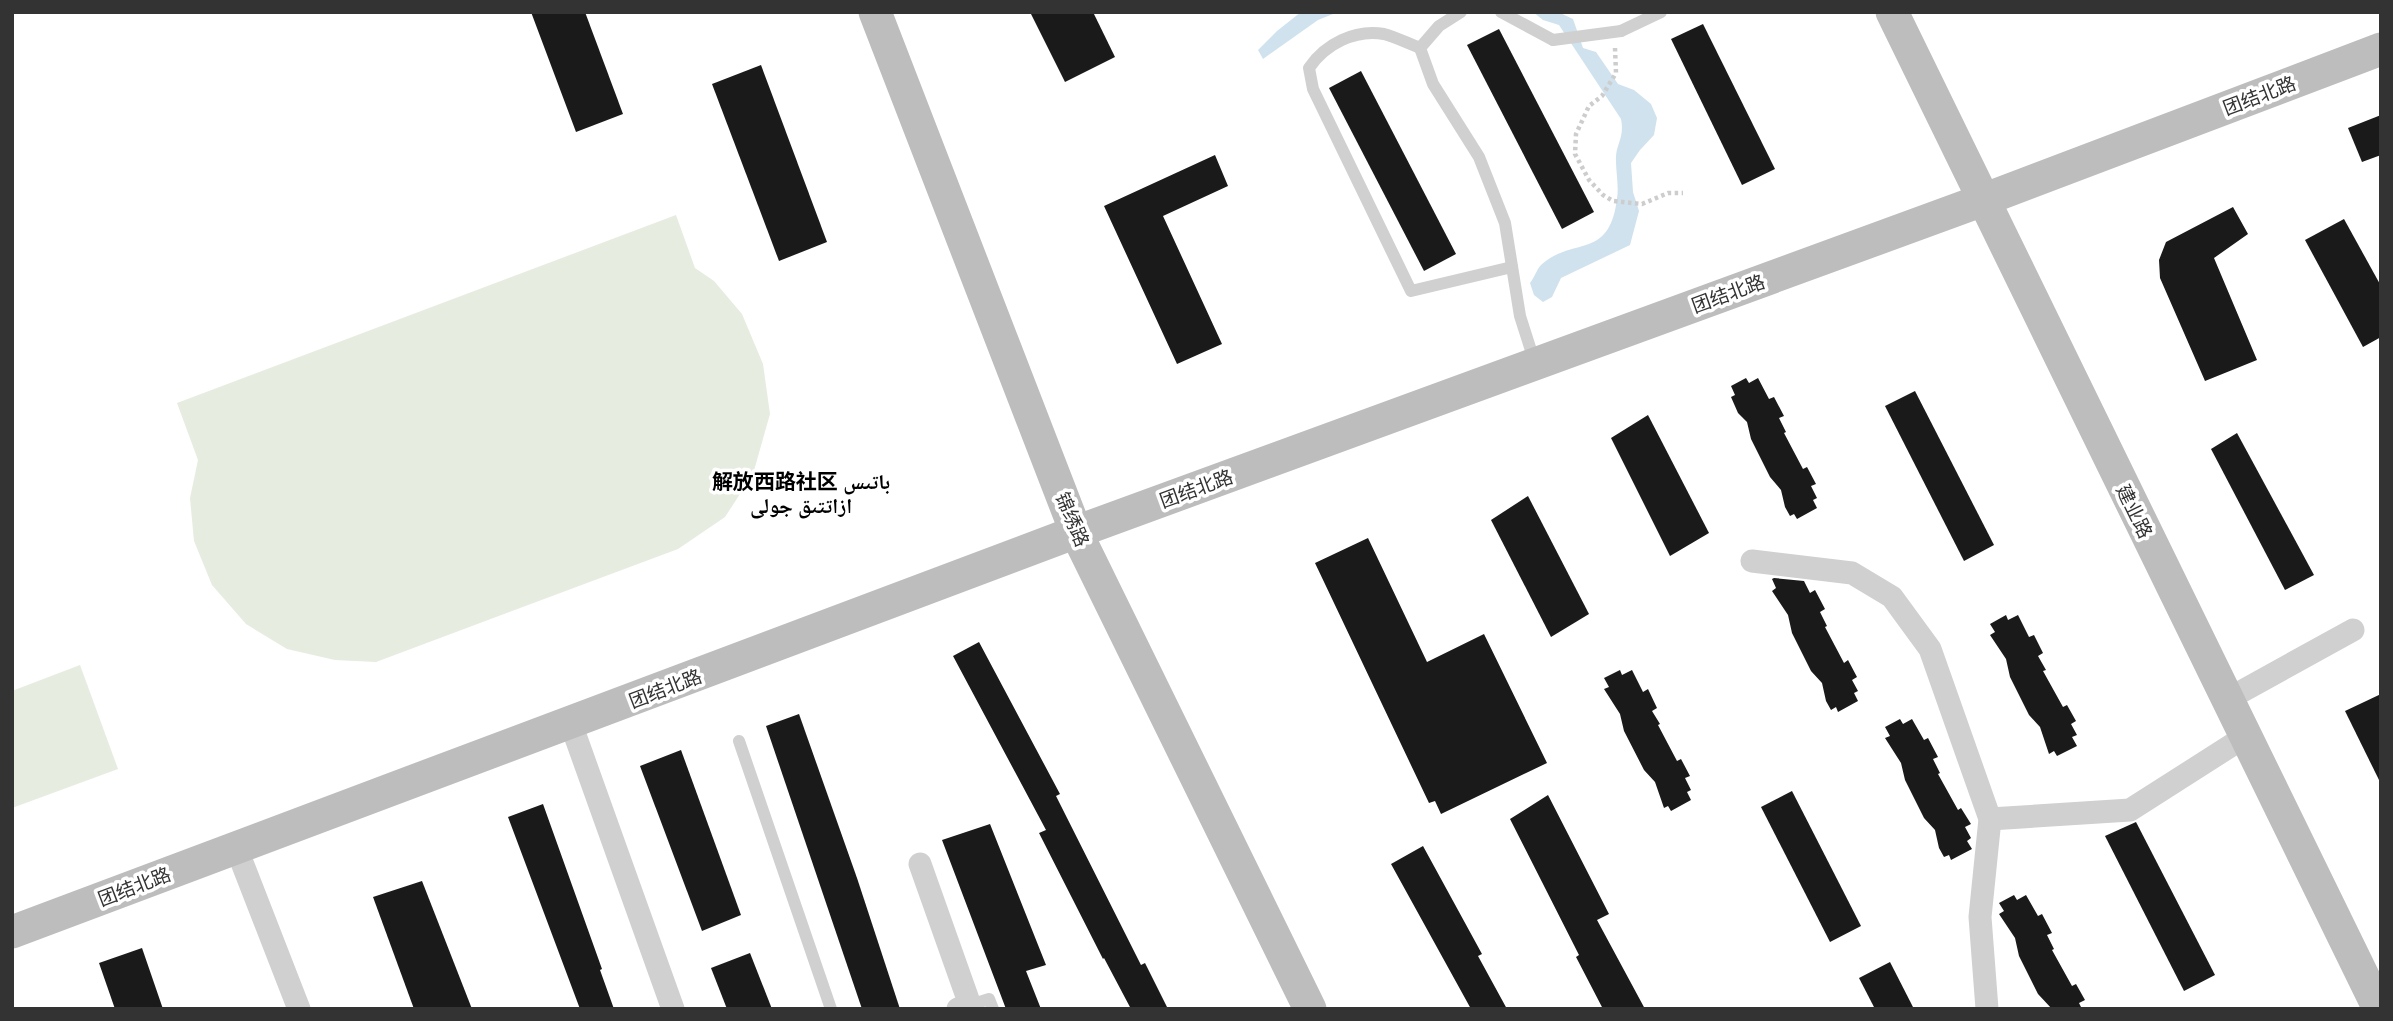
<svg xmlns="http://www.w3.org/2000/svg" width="2393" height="1021" viewBox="0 0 2393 1021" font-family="'Golos Text','Noto Naskh Arabic','Noto Sans SC',sans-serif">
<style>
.green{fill:#e6ecdf}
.water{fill:#cfe2ee}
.building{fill:#1a1a1a}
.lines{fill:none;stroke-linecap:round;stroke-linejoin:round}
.path{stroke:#cdcdcd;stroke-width:4.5;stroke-dasharray:3.5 3.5;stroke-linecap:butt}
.lane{stroke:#d0d0d0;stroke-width:12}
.street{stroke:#d0d0d0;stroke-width:23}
.secondary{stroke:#bdbdbd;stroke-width:33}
.lane-bridge{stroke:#d0d0d0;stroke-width:12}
.labels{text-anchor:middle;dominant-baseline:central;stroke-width:7;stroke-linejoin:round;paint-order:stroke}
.street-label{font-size:19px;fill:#333;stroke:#fff}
.neighbourhood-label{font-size:21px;font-weight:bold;fill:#000;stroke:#fff}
</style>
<rect width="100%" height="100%" fill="#fff"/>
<g class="green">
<polygon points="676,215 695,268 714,281 742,314 763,364 770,414 753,474 725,517 678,549 376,662 335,660 287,649 246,624 212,585 194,541 190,498 198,460 177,403"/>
<polygon points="80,665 118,769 12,808 12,691"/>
</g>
<g class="water">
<polygon points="1301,12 1338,12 1318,20 1263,59 1258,50 1277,31"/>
<path d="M1533,12H1558L1573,19L1583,48L1596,52L1618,84L1634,90L1651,104L1657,118L1654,135L1640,150L1631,163L1633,192L1639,211L1630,245L1561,278L1552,297L1543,302L1534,295L1530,283C1534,278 1537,269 1541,265C1573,236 1609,261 1617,199C1619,186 1616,173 1616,161C1615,144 1625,139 1621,119L1559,25L1543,20Z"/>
</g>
<g class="building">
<polygon points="531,12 585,12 623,114 576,132"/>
<polygon points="1030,12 1093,12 1115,57 1065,82"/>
<polygon points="1703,24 1775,169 1742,185 1671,39"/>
<polygon points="1499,29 1594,212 1562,229 1467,45"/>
<polygon points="761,65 827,242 779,261 712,84"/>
<polygon points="1361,71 1456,254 1424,271 1329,88"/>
<polygon points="2381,115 2381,155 2362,162 2348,128"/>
<polygon points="1215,155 1228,186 1163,216 1222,344 1177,364 1104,206"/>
<polygon points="2233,207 2248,234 2214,258 2257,360 2205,381 2160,278 2159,260 2166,242"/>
<polygon points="2344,219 2381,286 2381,337 2363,347 2305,240"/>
<polygon points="1746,378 1749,383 1758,378 1769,399 1774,397 1784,416 1779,418 1786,432 1784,433 1803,469 1807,467 1816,484 1811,486 1817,498 1813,500 1817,508 1797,519 1794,514 1790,516 1785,507 1781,490 1770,477 1751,439 1747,422 1738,413 1731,397 1735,395 1731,386"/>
<polygon points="1915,391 1994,545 1964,561 1885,406"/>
<polygon points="1648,415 1709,533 1670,556 1611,438"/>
<polygon points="2237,433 2314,575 2285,590 2211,449"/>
<polygon points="1528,496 1589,614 1551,637 1491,520"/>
<polygon points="1368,538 1427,662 1484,634 1547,763 1441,814 1435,801 1429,803 1315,563"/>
<polygon points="1774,578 1804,581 1810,593 1815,590 1825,609 1820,612 1827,626 1825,627 1844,663 1848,660 1857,677 1852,680 1858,691 1854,693 1858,701 1838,712 1836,707 1831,710 1826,701 1822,683 1811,671 1792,633 1788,615 1772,591 1776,588 1772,579"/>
<polygon points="2006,615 2008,620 2018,615 2029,637 2034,635 2043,653 2038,656 2046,670 2043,671 2063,707 2067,705 2076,721 2071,724 2077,735 2072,737 2077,746 2057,756 2054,751 2049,754 2040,727 2029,715 2010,677 2006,659 1990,635 1995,632 1990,624"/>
<polygon points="979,642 1060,794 1056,796 1141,965 1145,963 1168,1009 1131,1009 1104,958 1103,959 1039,833 1046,830 953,656"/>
<polygon points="1620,670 1622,675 1632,670 1643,692 1648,689 1657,708 1652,711 1660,724 1658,725 1677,761 1681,759 1690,776 1685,778 1691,790 1687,792 1691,800 1671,811 1668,806 1664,808 1655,782 1644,770 1624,731 1620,714 1604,689 1609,687 1604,678"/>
<polygon points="2381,694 2381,784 2345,711"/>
<polygon points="799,714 857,878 900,1009 862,1009 766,726"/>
<polygon points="1900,719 1903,724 1912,719 1924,740 1928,738 1938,757 1933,759 1940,773 1938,774 1958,810 1961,808 1971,824 1965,827 1971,838 1967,841 1972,849 1951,860 1949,855 1944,857 1939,848 1935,830 1924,818 1905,780 1901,763 1885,738 1890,736 1885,727"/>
<polygon points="681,750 741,915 702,931 640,766"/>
<polygon points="1792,791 1861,926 1830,942 1761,807"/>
<polygon points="1548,795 1609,914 1597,920 1645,1009 1603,1009 1576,957 1579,955 1510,819"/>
<polygon points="543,804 602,969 600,970 614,1009 580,1009 508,817"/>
<polygon points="2136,822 2215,975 2184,991 2105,836"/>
<polygon points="990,824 1046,965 1026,971 1041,1009 1006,1009 942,840"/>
<polygon points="1423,846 1482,954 1478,956 1507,1009 1471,1009 1391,864"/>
<polygon points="422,881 472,1009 414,1009 373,897"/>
<polygon points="2014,895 2017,900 2026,895 2038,916 2042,914 2052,933 2047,935 2054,949 2052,950 2072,986 2076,984 2085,1000 2079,1003 2082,1009 2052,1009 2038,994 2019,956 2015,938 1999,914 2004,911 1999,903"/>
<polygon points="142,948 163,1009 115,1009 99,963"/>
<polygon points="750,953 772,1009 727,1009 711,968"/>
<polygon points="1890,962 1914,1009 1875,1009 1859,978"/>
</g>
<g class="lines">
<polyline class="path" points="1615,48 1616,73 1602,96 1589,106 1576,134 1575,154 1589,180 1603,195 1613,201 1642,204 1668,193 1683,193"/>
<g class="lane">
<polyline points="1461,12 1439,26 1420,48 1433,84 1479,157 1505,223 1520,316 1535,363"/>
<polyline points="1501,12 1553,40"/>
<polyline points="1621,31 1661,12"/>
<path d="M1420,48C1409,44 1396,37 1384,34C1355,29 1325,44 1309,68L1313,89L1411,291L1512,267"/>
<polyline points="739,741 831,1009"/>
<polyline points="970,1005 989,999 993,1009"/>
</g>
<g class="street">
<polyline points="1752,561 1852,573 1892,597 1930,649 1990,819 1980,917 1987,1009"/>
<polyline points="2228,699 2353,630"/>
<polyline points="571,724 673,1009"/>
<polyline points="1990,819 2130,810 2246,736"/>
<polyline points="236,847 299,1009"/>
<polyline points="920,864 970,1005 958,1009"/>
</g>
<g class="secondary">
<polyline points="875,12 1076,532 1310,1009"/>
<polyline points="1892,12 2379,1009"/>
<polyline points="12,932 1076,532 1983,200 2381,49"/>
</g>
<polyline class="lane-bridge" points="1553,40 1621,31"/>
</g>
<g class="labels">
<g class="street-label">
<text transform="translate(2259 95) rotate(-21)">团结北路</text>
<text transform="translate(1728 293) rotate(-20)">团结北路</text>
<text transform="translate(1196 488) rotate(-20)">团结北路</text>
<text transform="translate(2135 511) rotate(64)">建业路</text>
<text transform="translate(1073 519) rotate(67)">锦绣路</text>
<text transform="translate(665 688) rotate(-21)">团结北路</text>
<text transform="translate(134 886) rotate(-21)">团结北路</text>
</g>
<g class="neighbourhood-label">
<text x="801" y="481">解放西路社区 باتىس<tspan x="801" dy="24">ازاتتىق جولى</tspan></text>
</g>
</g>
<rect width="2393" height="1021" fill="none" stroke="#333333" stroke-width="28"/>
</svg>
